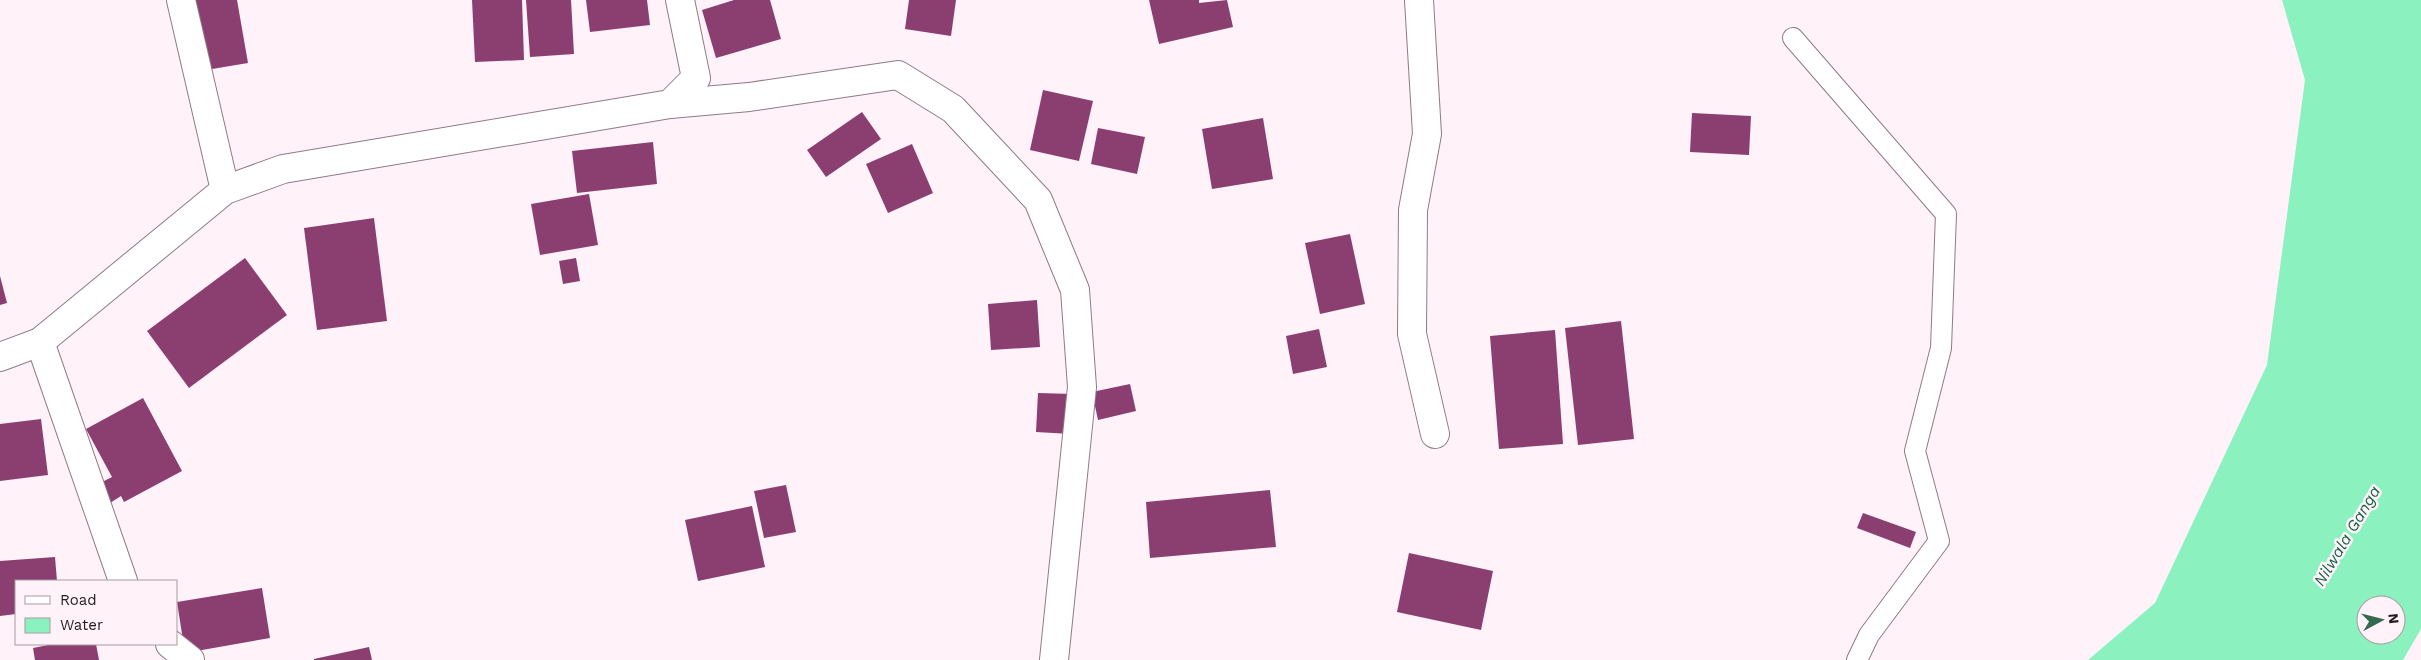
<svg xmlns="http://www.w3.org/2000/svg" width="2421" height="660" viewBox="0 0 2421 660" font-family="'Work Sans',sans-serif">
<style>
.water{fill:#8bf1bf;fill-rule:evenodd}
.building{fill:#8a3f70}
.lines{fill:none;stroke-linecap:round;stroke-linejoin:round}
.service-casing{stroke:#8e7b86;stroke-width:22}
.minor-casing{stroke:#8e7b86;stroke-width:30}
.service{stroke:#fff;stroke-width:20}
.minor{stroke:#fff;stroke-width:28}
.labels{text-anchor:middle;dominant-baseline:central;stroke-width:5;stroke-linejoin:round;paint-order:stroke}
.water-label{font-size:16px;font-style:italic;fill:#156343;stroke:#fff2f9}
</style>
<rect width="100%" height="100%" fill="#fff2f9"/>
<path class="water" d="M2282,0H2421V629L2403,660H2088L2155,603L2267,365L2305,80ZM2366,605H2396V635H2366Z"/>
<g class="building">
<polygon points="194,0 237,0 248,63 206,70"/>
<polygon points="472,0 522,0 524,60 475,62"/>
<polygon points="526,0 571,0 574,54 530,57"/>
<polygon points="586,0 647,0 650,25 590,32"/>
<polygon points="734,0 770,0 781,39 716,58 702,10"/>
<polygon points="909,0 956,0 951,36 905,29"/>
<polygon points="1149,0 1199,0 1199,3 1227,0 1233,27 1159,44"/>
<polygon points="1043,90 1093,101 1079,161 1030,150"/>
<polygon points="862,112 881,139 826,177 807,150"/>
<polygon points="1692,113 1751,116 1749,155 1690,152"/>
<polygon points="1263,118 1273,179 1212,189 1202,129"/>
<polygon points="1098,128 1145,137 1137,174 1091,164"/>
<polygon points="653,142 657,184 577,193 572,151"/>
<polygon points="912,144 933,193 888,213 866,164"/>
<polygon points="589,194 598,245 540,255 531,204"/>
<polygon points="374,218 387,321 317,330 304,228"/>
<polygon points="1350,234 1365,304 1320,314 1305,243"/>
<polygon points="245,258 287,315 189,388 147,331"/>
<polygon points="576,258 580,281 563,284 559,261"/>
<polygon points="0,276 7,303 0,305"/>
<polygon points="1037,300 1040,347 991,350 988,304"/>
<polygon points="1621,321 1634,439 1578,445 1565,328"/>
<polygon points="1319,329 1327,367 1293,374 1286,336"/>
<polygon points="1555,330 1563,444 1499,449 1490,336"/>
<polygon points="1130,384 1136,411 1098,420 1092,392"/>
<polygon points="1038,393 1073,394 1071,434 1036,432"/>
<polygon points="143,398 182,471 124,502 121,496 110,503 100,483 112,477 86,429"/>
<polygon points="41,419 48,475 0,481 0,424"/>
<polygon points="786,485 796,532 764,538 754,491"/>
<polygon points="1270,490 1276,547 1150,558 1146,502"/>
<polygon points="752,506 765,567 698,581 685,520"/>
<polygon points="1863,513 1916,532 1910,548 1857,528"/>
<polygon points="1409,553 1493,571 1481,630 1397,612"/>
<polygon points="55,557 57,581 16,581 16,614 0,616 0,561"/>
<polygon points="262,588 270,638 185,653 177,602"/>
<polygon points="53,644 96,644 99,660 35,660 33,648"/>
<polygon points="369,647 372,660 314,660 314,659"/>
</g>
<g class="lines">
<defs>
<polyline id="service" points="1793,38 1946,214 1941,348 1915,451 1939,541 1869,635 1857,660"/>
<g id="minor">
<polyline points="181,0 225,190"/>
<polyline points="1419,0 1427,134 1413,210 1412,334 1435,434"/>
<polyline points="670,104 749,97 898,75 953,109 1038,200 1075,290 1082,387 1054,660"/>
<polyline points="40,342 123,581"/>
<polyline points="0,357 40,342 225,190 283,169 670,104 696,78 680,0"/>
<polyline points="170,644 190,660"/>
</g>
</defs>
<use href="#service" class="service-casing"/>
<use href="#minor" class="minor-casing"/>
<use href="#service" class="service"/>
<use href="#minor" class="minor"/>
</g>
<g class="labels">
<g class="water-label">
<text transform="translate(2347 536) rotate(-59)">Nilwala Ganga</text>
</g>
</g>
<rect x="15" y="580" width="162" height="65" fill="#fff2f9" stroke="#a79ca2"/>
<rect x="25" y="596" width="25" height="8" fill="#ffffff" stroke="#a79ca2"/>
<text x="60" y="605" font-size="15" fill="#231b20">Road</text>
<rect x="25" y="618" width="25" height="15" fill="#8bf1bf" stroke="#a79ca2"/>
<text x="60" y="630" font-size="15" fill="#231b20">Water</text>
<g transform="translate(2381 620) rotate(83)"><circle r="24" fill="#fff2f9" stroke="#a79ca2"/>
<path d="M0-4L9 19L0 12L-9 19Z" fill="#346a50"/>
<text y="-8" font-size="14" font-weight="bold" text-anchor="middle" fill="#231b20">N</text>
</g>
</svg>
